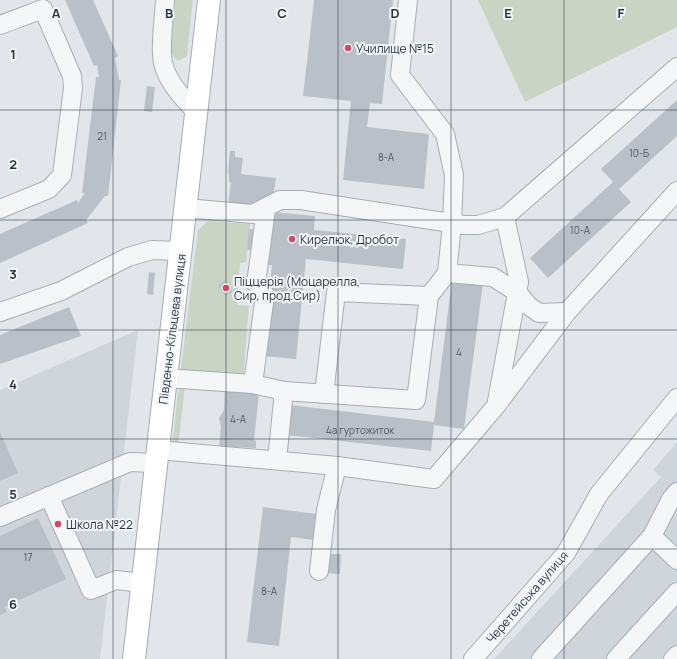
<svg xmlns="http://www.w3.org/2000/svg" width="677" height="659" viewBox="0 0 677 659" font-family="Manrope,sans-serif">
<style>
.built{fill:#d0d5dc}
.green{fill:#c9d4c4}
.building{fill:#b9c0c7}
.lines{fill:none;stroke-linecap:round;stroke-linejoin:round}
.minor-casing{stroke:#a7adb4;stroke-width:20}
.major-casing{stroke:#a2abb6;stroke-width:24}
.minor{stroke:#f5f6f8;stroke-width:18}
.major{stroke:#fff;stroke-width:22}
.grid{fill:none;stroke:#2a3542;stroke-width:1;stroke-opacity:0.55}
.poi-dot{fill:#cc4b68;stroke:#f2f5f8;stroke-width:1.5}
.labels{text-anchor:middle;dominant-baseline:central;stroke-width:4;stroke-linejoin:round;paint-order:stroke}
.number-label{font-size:10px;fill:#4e5863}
.poi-label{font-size:12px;fill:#2a3542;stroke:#f2f5f8;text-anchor:start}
.street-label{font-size:12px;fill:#2a3542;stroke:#f2f5f8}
.grid-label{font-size:13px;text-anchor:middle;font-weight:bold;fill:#2a3542;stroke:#f2f5f8;stroke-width:4;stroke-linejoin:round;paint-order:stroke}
</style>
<rect width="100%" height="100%" fill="#e2e6ea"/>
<g class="built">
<polygon points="138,330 100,659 0,659 0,390"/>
<polygon points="677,442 677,659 494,659 661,477 653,470"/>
</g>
<g class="green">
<path d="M173,0H193L187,56L179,61C163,55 172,15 173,0Z"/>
<polygon points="478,0 677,0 677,27 525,102"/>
<polygon points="208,221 250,224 246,263 240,263 237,305 249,306 243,380 180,376 198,230"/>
<polygon points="179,384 185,385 178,448 172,447"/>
</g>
<g class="building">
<polygon points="65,0 93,0 118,56 115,58 119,80 121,80 108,196 105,196 86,220 88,223 0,263 0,234 77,200 78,203 85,193 82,193 96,77 99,77 97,65 94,66"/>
<polygon points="314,0 393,0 382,104 370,103 367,127 429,134 424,189 343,180 351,101 303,96"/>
<polygon points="147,86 155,87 152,112 144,111"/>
<polygon points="677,100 677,136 619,189 631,202 548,278 530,258 613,182 601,169"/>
<polygon points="230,151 235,151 235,157 243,158 241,174 276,178 273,197 257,207 228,204 231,182 229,182 229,173 228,173"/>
<polygon points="273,212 315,216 314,230 406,239 403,269 306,259 296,359 263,356 272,265 267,265"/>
<polygon points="249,229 258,230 256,251 247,250"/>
<polygon points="149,272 155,273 153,295 147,294"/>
<polygon points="452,279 483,283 464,429 434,425 431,451 286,435 290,405 434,422"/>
<polygon points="225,280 233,291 226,296 218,286"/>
<polygon points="69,307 81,336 0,364 0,335"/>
<polygon points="225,388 259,393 254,440 256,441 256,448 238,447 238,450 219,447 221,426 219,418 224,410"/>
<polygon points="0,432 18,473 0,481"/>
<polygon points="263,507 316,514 313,540 291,537 279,646 247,642"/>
<polygon points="38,518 66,579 4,607 7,612 0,615 0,536"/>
<polygon points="328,554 341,554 340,574 327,573"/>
</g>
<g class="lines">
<defs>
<g id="minor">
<path d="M165,0C164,18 161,37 162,55C163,78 182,97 196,112"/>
<polyline points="408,0 400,75 445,134 454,175 452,224 447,273"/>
<polyline points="0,25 43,9 72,76 73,88 62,175 49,189 0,209"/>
<polyline points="186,208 253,214 280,200 301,200 464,225 478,225 505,217 677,67"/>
<polyline points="0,312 61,291 128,257 152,250 181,251"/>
<polyline points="166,378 253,384 284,391 416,400 429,296 447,273 493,277 518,293 529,306 539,313 567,312"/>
<polyline points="253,384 265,295 256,284 266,209"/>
<polyline points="324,394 336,292 429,296"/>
<polyline points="497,401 519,282 505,217"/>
<polyline points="158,450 337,466 434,479 496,406 567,312 677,191"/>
<polyline points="277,460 284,391"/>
<polyline points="49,496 91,590 116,580 143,583"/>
<polyline points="0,517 130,462 156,463"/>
<polyline points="652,536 677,560"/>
<polyline points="319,571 326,510 337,466"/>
<polyline points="473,659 566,553 599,494 677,398"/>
<polyline points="541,659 652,536 671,499 677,492"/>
<polyline points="616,659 677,592"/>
<polyline points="673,659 677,655"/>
</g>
<polyline id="major" points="134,659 209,0"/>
</defs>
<use href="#minor" class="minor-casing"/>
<use href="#major" class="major-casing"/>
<use href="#minor" class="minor"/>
<use href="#major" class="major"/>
</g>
<path class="grid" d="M113,0V659M226,0V659M338,0V659M451,0V659M564,0V659M0,110H677M0,220H677M0,330H677M0,439H677M0,549H677"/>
<g class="poi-dot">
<circle cx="348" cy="48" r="4"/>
<circle cx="292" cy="239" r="4"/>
<circle cx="226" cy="288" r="4"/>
<circle cx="58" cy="524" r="4"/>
</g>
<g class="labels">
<g class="number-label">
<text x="102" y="136">21</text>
<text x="639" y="153">10-Б</text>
<text x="386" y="157">8-А</text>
<text x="580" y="230">10-А</text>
<text x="459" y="352">4</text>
<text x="238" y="419">4-А</text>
<text x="360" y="430">4а гуртожиток</text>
<text x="28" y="557">17</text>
<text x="269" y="591">8-А</text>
</g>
<g class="poi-label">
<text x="356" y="48">Училище №15</text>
<text x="300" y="239">Кирелюк, Дробот</text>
<text x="234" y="281">Піццерія (Моцарелла,<tspan x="234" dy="14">Сир, прод.Сир)</tspan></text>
<text x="66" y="524">Школа №22</text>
</g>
<g class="street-label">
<text transform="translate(172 329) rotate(-83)">Південно-Кільцева вулиця</text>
<text transform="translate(527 597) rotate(-49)">Черетейська вулиця</text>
</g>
</g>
<g class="grid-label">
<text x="56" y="18">A</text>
<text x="169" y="18">B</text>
<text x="282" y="18">C</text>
<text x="395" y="18">D</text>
<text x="508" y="18">E</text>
<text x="621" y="18">F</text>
<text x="13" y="59">1</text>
<text x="13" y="169">2</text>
<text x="13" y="279">3</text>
<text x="13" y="389">4</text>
<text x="13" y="499">5</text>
<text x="13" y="609">6</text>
</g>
</svg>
